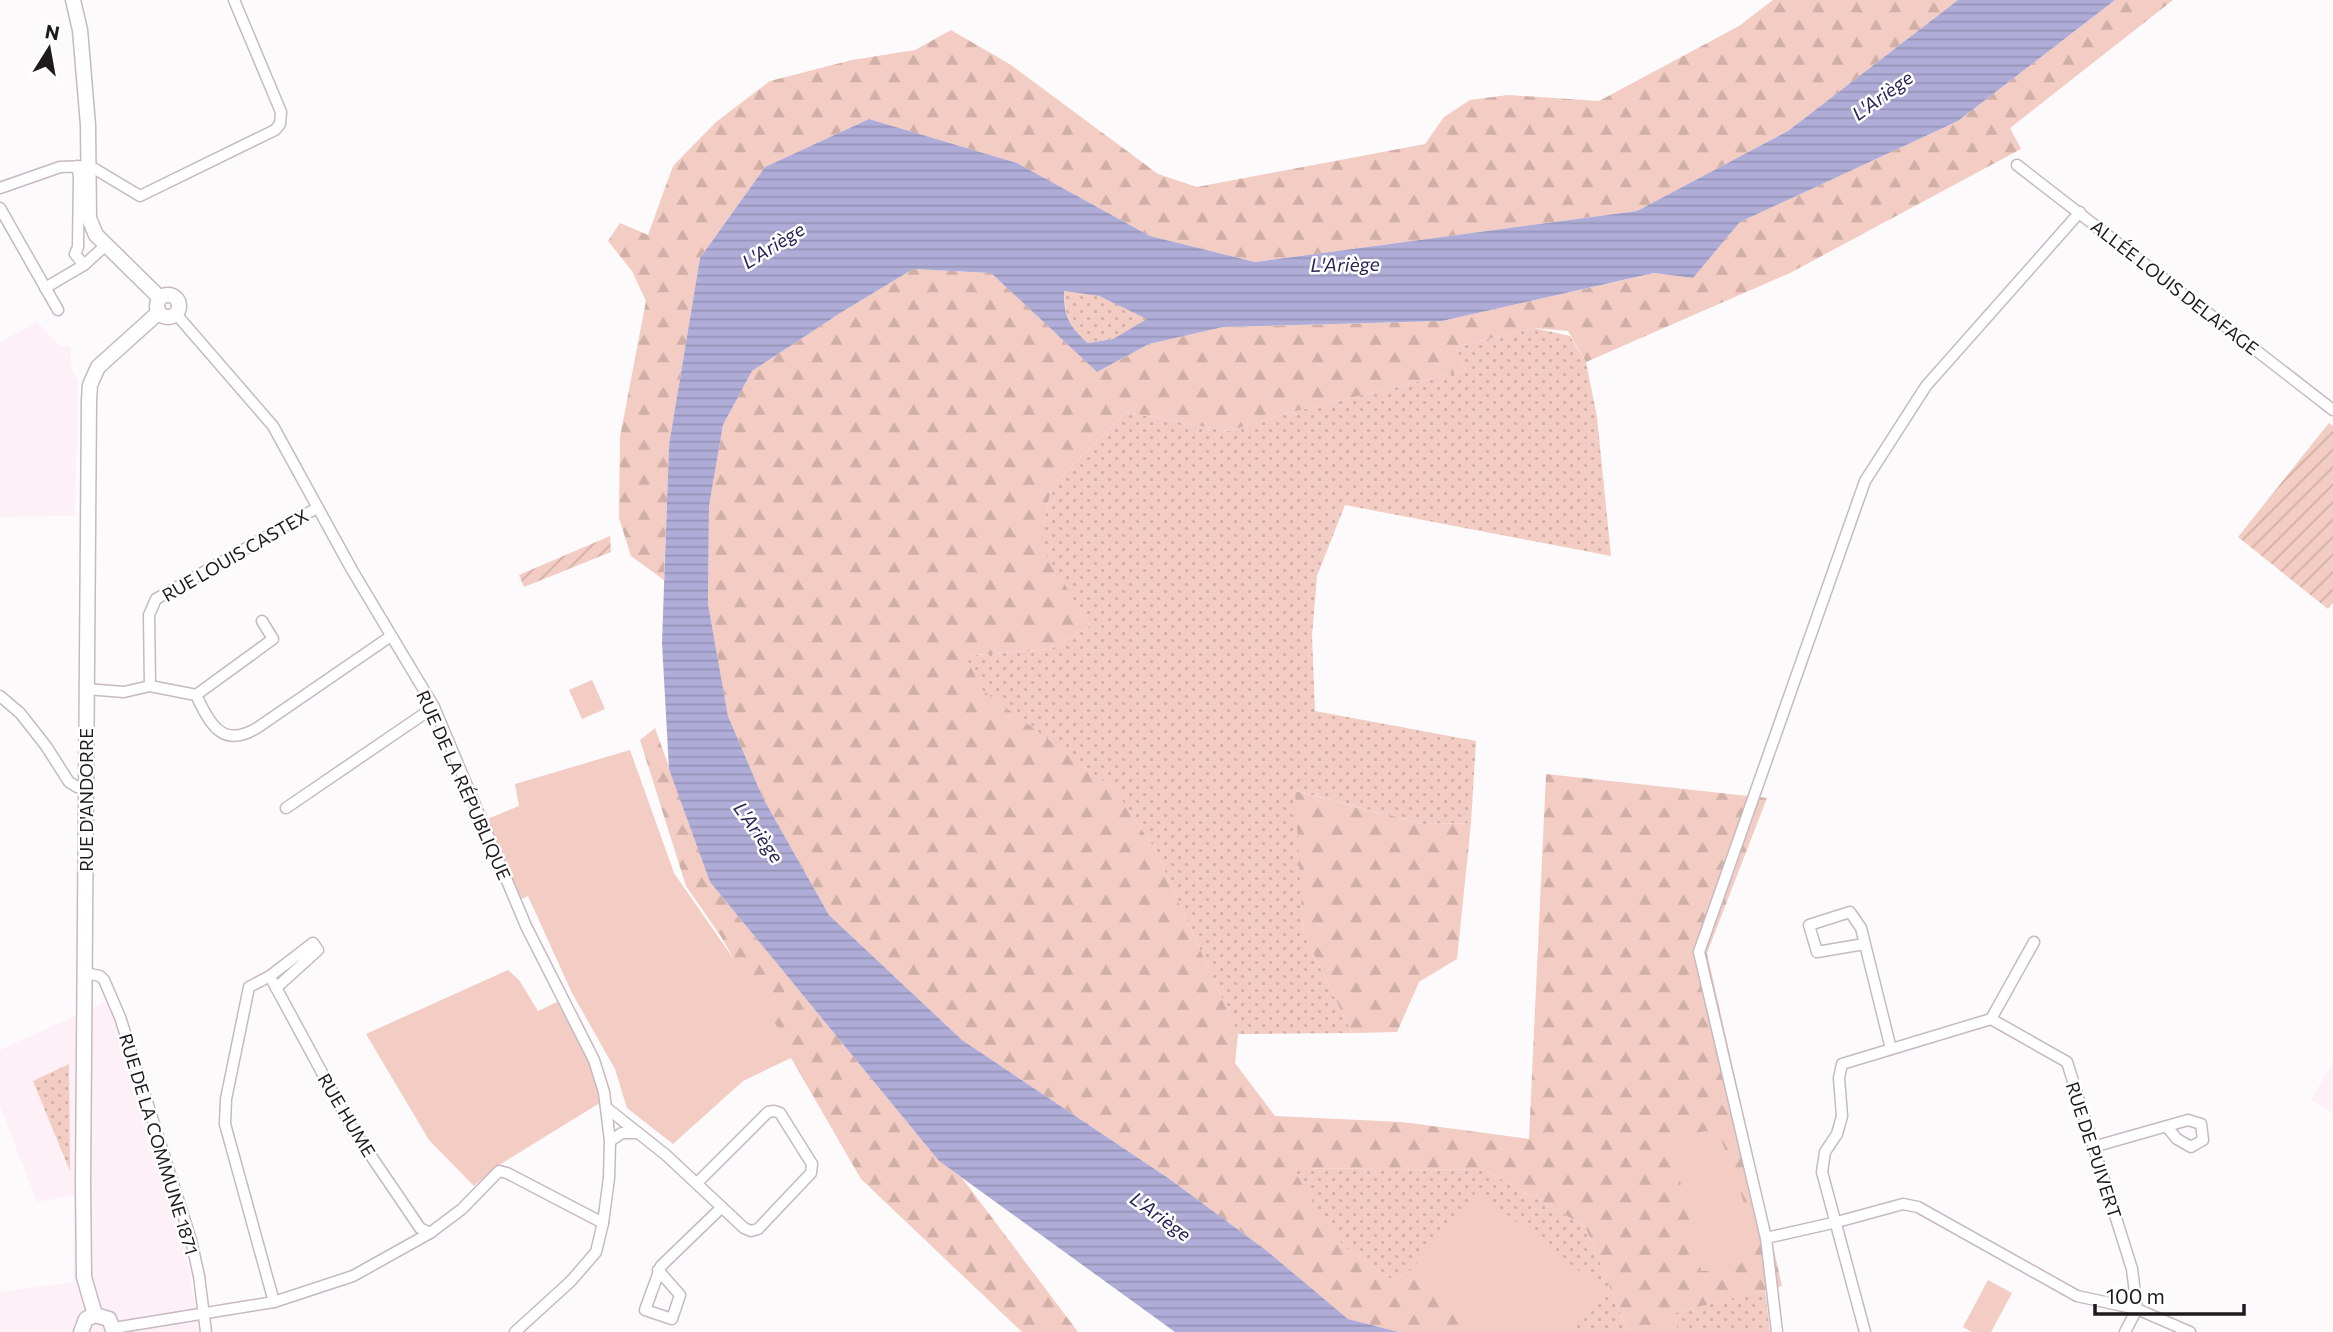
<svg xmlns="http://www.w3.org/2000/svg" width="2333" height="1332" viewBox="0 0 2333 1332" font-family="Commissioner,sans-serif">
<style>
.built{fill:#fdf0f7}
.grass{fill:url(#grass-dots)}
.forest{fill:url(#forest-firs)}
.park{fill:#f3ccc3}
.garden{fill:url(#garden-furrows)}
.water{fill:url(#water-rules);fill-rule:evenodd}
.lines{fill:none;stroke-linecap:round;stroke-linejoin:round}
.minor-casing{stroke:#c7b9c1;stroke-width:13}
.major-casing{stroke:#c7b9c1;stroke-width:17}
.minor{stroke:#fff;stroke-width:10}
.major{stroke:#fff;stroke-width:14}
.labels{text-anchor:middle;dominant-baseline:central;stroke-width:5;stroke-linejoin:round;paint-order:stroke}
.street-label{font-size:18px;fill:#1f1a1d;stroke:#fff}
.water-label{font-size:19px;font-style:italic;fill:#2b2256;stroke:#fff}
</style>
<defs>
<pattern id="grass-dots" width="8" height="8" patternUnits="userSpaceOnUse" patternTransform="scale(1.75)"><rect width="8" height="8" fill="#f3ccc3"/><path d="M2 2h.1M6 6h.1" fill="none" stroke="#d0afa7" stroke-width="1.8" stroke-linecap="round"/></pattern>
<pattern id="forest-firs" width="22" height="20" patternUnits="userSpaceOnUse" patternTransform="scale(1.75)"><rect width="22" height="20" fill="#f3ccc3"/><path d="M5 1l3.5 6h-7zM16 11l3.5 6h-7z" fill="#d0afa7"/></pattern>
<pattern id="garden-furrows" width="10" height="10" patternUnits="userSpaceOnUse" patternTransform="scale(1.75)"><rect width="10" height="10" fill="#f3ccc3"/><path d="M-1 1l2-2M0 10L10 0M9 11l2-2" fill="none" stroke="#d0afa7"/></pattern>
<pattern id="water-rules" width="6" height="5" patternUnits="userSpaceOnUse" patternTransform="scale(1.75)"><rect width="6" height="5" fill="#afacd7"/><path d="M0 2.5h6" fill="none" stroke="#9693b8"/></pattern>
</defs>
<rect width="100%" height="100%" fill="#fdfafc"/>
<g class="built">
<polygon points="37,322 60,346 71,346 71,366 78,383 75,516 0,517 0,342"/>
<polygon points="108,1001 136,1086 186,1251 199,1332 0,1332 0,1292 73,1282 74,1195 37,1202 0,1106 0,1050"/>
<polygon points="2333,1062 2333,1113 2311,1100"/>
</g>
<g class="grass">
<path d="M1064,291L1099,296L1148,319L1113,339L1088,343C1067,324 1066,319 1064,291Z"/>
<polygon points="1534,328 1570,336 1586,362 1597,417 1611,556 1345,505 1317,576 1312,636 1315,711 1476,741 1471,823 1424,824 1296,791 1303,932 1352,1033 1238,1034 1155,849 1114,789 980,689 965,656 1051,649 1090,626 1042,549 1043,524 1052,486 1126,412 1228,431 1292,412 1466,370 1455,347"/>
<polygon points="69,1064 70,1171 33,1081"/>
<polygon points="1291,1168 1485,1170 1585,1226 1628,1332 1486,1332 1411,1270 1394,1281 1343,1246"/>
<polygon points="1765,1290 1770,1332 1678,1332 1674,1313"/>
</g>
<g class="forest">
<polygon points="1773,0 1958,0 1788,131 1637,211 1255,262 1150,236 1017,163 869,119 765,167 700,258 669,445 664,580 631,556 619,518 620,437 646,301 632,271 608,241 620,223 648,235 673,166 716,122 770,81 852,60 915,50 951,30 1011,65 1158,174 1197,187 1425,144 1444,117 1470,100 1508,95 1599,101 1739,26"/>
<polygon points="2115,0 2173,0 2010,128 2021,149 1790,273 1586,362 1568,331 1534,328 1455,347 1466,370 1292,412 1228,431 1126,412 1052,486 1043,524 1043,549 1090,626 1051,649 966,656 981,689 1114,789 1155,849 1238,1034 1235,1063 1275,1116 1402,1122 1529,1139 1546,774 1767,798 1707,953 1782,1286 1674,1313 1678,1332 1628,1332 1585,1226 1485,1170 1292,1168 1343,1246 1394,1281 1411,1270 1486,1332 1399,1332 1348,1319 1267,1251 1171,1180 962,1040 829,915 763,798 728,716 708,604 709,506 723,425 752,371 842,312 913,269 991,273 1097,372 1149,344 1223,327 1442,321 1655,273 1693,278 1740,222 1958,121"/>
<polygon points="655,728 710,882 939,1161 962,1178 1078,1332 1022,1332 861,1179 720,935 686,886 640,740"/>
<polygon points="1295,791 1424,824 1471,823 1457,959 1419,982 1397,1032 1352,1033 1303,932"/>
</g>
<g class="park">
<polygon points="592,680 605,709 582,719 569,690"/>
<polygon points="630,750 674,873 753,987 795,1056 743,1081 673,1144 627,1108 615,1069 572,993 528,896 521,899 485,820 519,806 515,784"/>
<polygon points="508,970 519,980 538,1011 557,1002 588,1058 603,1101 496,1167 474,1186 429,1140 366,1034"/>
<polygon points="1706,1131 1720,1136 1757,1239 1750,1255 1734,1270 1701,1271 1673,1151 1685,1135"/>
<polygon points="1477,1191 1605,1291 1572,1332 1486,1332 1411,1270"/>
<polygon points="1988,1280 2012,1293 1991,1332 1972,1332 1963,1327"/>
</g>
<g class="garden">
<polygon points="2329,423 2333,426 2333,603 2328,609 2238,537"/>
<polygon points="610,536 611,552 524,587 519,575"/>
</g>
<path class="water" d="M1958,0H2115L1958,121L1740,222L1693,278L1654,273L1442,321L1223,327L1149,344L1097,372L991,273L913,269L842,312L752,371L723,425L709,506L708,604L728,716L763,798L829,915L962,1040L1171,1180L1267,1251L1348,1319L1399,1332H1175L939,1161L710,882L669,769L662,643L669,445L700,258L765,167L869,119L1017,163L1150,236L1255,262L1637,211L1788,131ZM1064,291L1099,296L1147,319L1113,339L1088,343C1069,326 1064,317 1064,291Z"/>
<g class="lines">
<defs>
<g id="minor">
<polyline points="2017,165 2333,410"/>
<polyline points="77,166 79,176 78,247 75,254 84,265 106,245"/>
<polyline points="0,188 60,167 90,166 140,196 275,130 280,124 281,112 234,0"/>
<polyline points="0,208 58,310"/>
<polyline points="45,288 84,265"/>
<polyline points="176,314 273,426 352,570 434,707 526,926 594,1060 604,1092 610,1141 609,1178 603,1223 596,1252 571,1281 515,1332"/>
<polyline points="150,686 149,615 156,599 317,508"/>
<path d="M86,689L124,692L150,686L196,695C210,724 222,749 257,728L391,636"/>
<polyline points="196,695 273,639 262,621"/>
<polyline points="0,696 20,713 46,746 69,782 77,787 87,788"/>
<polyline points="286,808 434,707"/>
<polyline points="1864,944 1817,952 1809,925 1850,912 1861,928 1891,1049"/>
<polyline points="85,973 100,976 104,980 120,1017 191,1240 199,1276 206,1332"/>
<polyline points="273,982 352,1128 420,1228 430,1233"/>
<polyline points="1991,1019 2034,942"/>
<polyline points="608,1109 666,1155 744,1228 751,1231 758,1229 811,1173 812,1164 780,1113 774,1111 768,1112 697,1183"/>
<polyline points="610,1141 622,1133 637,1133"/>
<polyline points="2093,1147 2188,1120 2201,1124 2203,1140 2191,1147 2177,1139 2167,1127"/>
<polyline points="1766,1238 1837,1222 1903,1204 1918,1207 2077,1296 2137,1309 2190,1332"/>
<polyline points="658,1270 680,1295 672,1319 645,1310 661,1266 721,1208"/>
<polyline points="274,1302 225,1124 226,1099 249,987 270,976 313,943 318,950 276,988"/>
<polyline points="114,1328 274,1302 353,1276 430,1233 462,1209 499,1171 507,1173 603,1223"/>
<polyline points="1777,1332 1766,1238 1699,952 1865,481 1926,386 2080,212"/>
<polyline points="1865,1332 1822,1172 1825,1152 1837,1134 1842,1116 1839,1078 1842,1064 1991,1019 2067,1062 2132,1269 2137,1309 2125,1332"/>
</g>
<g id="major">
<polyline points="73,0 80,30 88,125 89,218 96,235 160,298"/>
<circle cx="168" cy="306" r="11"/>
<polyline points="95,1315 84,1277 83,1182 89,400 90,385 98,367 159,312"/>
<polyline points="81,1332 86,1319 95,1315 109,1319 114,1332"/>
</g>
</defs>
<use href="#minor" class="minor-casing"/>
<use href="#major" class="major-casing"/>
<use href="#minor" class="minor"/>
<use href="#major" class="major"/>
</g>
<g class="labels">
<g class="street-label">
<text transform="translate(2175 287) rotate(38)">ALLÉE LOUIS DELAFAGE</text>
<text transform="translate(235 555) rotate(-30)">RUE LOUIS CASTEX</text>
<text transform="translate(464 785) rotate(66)">RUE DE LA RÉPUBLIQUE</text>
<text transform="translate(86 800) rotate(-90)">RUE D'ANDORRE</text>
<text transform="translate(347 1115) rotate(59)">RUE HUME</text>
<text transform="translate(159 1144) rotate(73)">RUE DE LA COMMUNE 1871</text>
<text transform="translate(2094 1150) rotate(72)">RUE DE PUIVERT</text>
</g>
<g class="water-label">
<text transform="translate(1882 95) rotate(-36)">L'Ariège</text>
<text transform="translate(773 245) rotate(-32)">L'Ariège</text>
<text transform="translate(1345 264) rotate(-1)">L'Ariège</text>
<text transform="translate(759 832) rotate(54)">L'Ariège</text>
<text transform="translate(1161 1216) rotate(36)">L'Ariège</text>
</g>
</g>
<g transform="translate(49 49) rotate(11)" stroke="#ffffff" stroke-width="5" paint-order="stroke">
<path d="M0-5L12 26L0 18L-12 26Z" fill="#1f1a1d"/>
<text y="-10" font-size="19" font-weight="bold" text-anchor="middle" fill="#1f1a1d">N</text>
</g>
<path d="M2095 1304v10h149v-10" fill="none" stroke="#1f1a1d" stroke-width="3.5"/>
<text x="2106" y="1304" font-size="21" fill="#1f1a1d" stroke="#ffffff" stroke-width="5" paint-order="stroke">100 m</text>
</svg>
